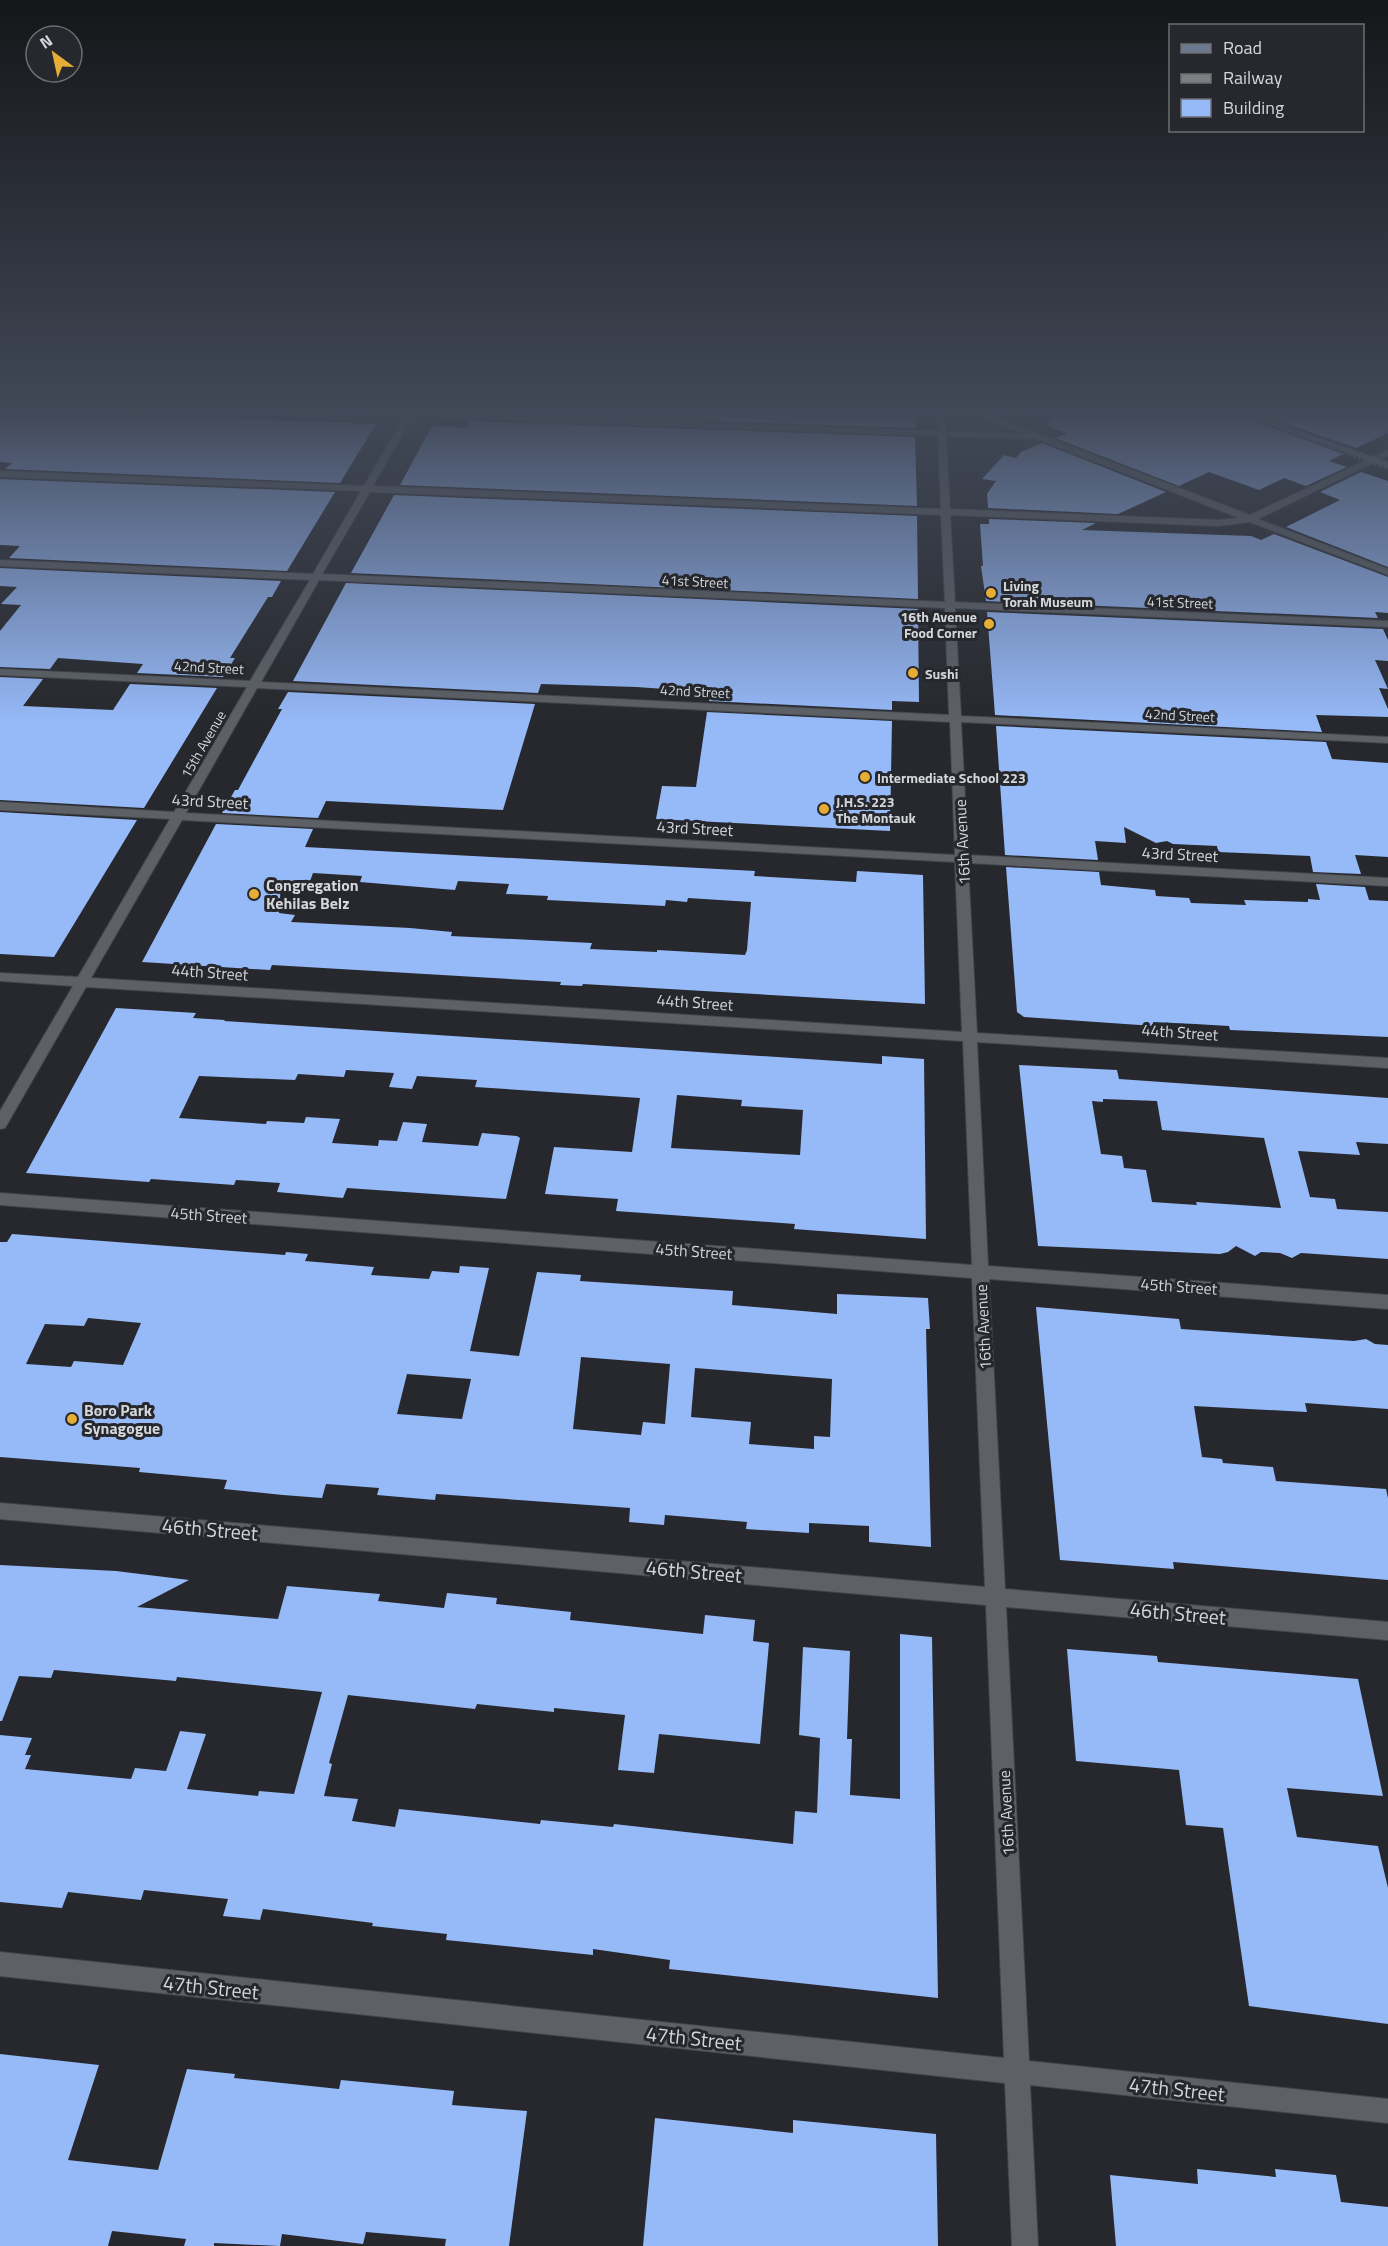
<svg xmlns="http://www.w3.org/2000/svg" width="1388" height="2246" viewBox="0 0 1388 2246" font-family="'Titillium Web',sans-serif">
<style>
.building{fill:#96b9f8;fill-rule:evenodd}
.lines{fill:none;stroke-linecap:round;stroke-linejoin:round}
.minor-casing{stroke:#424449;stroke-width:2}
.secondary-casing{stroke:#424449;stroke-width:2}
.minor{fill:#5d6166;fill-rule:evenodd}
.secondary{fill:#6c7a91;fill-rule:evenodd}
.rail{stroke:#7c7e82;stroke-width:3;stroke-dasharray:1.5 4;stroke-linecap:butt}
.poi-dot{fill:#e5ad35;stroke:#26282d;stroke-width:2}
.labels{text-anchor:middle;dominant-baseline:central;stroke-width:6;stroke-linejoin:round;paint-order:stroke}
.far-street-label{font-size:14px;fill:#d4d6d9;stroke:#26282d}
.far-poi-label{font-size:14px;font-weight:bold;fill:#d4d6d9;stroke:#26282d;text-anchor:start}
.street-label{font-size:16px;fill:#d4d6d9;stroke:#26282d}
.poi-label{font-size:16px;font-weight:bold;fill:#d4d6d9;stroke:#26282d;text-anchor:start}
.near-street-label{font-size:20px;fill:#d4d6d9;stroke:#26282d}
</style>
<rect width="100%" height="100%" fill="#26282d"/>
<g class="building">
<polygon points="468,409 916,409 916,428 468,413"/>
<polygon points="1059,409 1223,409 1343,454 1329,461 1347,467 1306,486 1284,478 1259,490 1209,472 1179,486 1055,438 1067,433 1046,425"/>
<polygon points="1242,409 1388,409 1388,433 1356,448"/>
<polygon points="0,410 243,419 376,424 340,483 5,469 12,463 0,462"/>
<polygon points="468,421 915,437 917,506 400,485 432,426 468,428"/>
<polygon points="1042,443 1166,492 1118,514 988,508 987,494 996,481 982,479 1004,455 1016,458 1021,452"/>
<polygon points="1361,472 1388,481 1388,567 1286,527 1340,500 1320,492"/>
<polygon points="0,479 335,492 287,571 9,558 20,546 0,545"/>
<polygon points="394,495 917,516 918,599 351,573"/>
<polygon points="989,519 1096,523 1082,530 1251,536 1261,540 1274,534 1388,577 1388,613 1375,612 1378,618 986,601 981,566 983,566 980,524 989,524"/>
<polygon points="0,569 0,568 281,581 272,597 268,597 230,658 235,658 223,677 137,673 143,664 58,658 50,669 0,667 0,631 21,605 1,604 17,587 0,586"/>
<polygon points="346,583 918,609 919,702 892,701 892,710 709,701 710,692 636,687 541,684 538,693 293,681"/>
<polygon points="987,612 1383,629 1388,640 1388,661 1375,660 1388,689 1379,688 1388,709 1388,717 1316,715 1322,732 995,715"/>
<polygon points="0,677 43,679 23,706 113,710 130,684 217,688 144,808 0,800"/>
<polygon points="288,692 535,704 503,810 326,801 318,818 222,813 235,790 238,790 282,709 278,709"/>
<polygon points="707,712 892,721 890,831 656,819 662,786 696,787"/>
<polygon points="996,726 1326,742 1332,759 1388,763 1388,857 1355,855 1361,874 1313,872 1310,856 1218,852 1217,846 1173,844 1167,841 1156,843 1124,827 1126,843 1095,841 1098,860 1005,855"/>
<polygon points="0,812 137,820 54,957 0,954"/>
<path d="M216,824L313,829L305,847L755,871L754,876L856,882L857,871L923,875L925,1004L583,984L582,986L560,985L561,982L272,965L270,970L142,962ZM313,873L362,876L360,882L455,890L458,881L509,884L506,894L548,896L547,900L665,906L666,900L687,902L688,898L751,902L747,950L745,955L657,950V952L590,949L592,943L451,936L452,932L410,928L291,922L295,915L279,913L281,883L309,884Z"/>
<polygon points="1006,867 1099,872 1101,885 1155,890 1156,896 1189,898 1191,903 1246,905 1244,900 1308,902 1308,899 1320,900 1316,884 1365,887 1369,900 1388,901 1388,1037 1230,1030 1229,1026 1195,1024 1153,1022 1154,1026 1024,1017 1017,1012"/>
<path d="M116,1008L196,1013L193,1018L225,1020L224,1021L853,1062L882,1064V1056L924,1059L926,1239L794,1229L795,1224L616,1211L618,1199L545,1194L554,1147L632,1152L640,1098L475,1087L477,1080L417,1076L412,1089L389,1087L394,1073L346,1070L344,1077L298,1074L295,1080L199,1076L179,1118L266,1124L267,1121L304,1123L306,1117L340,1119L332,1143L378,1146L379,1140L397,1141L403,1122L427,1124L422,1142L478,1146L482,1133L517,1136L520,1138L506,1199L347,1188L343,1198L277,1192L280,1183L236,1180L234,1185L151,1179L149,1182L26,1173ZM677,1095L742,1100L741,1106L803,1110L800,1155L671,1148Z"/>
<path d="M1019,1065L1117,1070L1119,1079L1388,1098V1144L1356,1142L1360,1155L1298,1151L1310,1197L1335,1199L1337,1209L1388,1212V1259L1301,1253L1292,1258L1280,1253L1261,1252L1255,1256L1236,1246L1228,1252L1220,1254L1038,1246ZM1103,1099L1157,1101L1162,1130L1264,1138L1281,1208L1196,1202L1197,1205L1152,1202L1146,1170L1124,1168L1122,1156L1101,1154L1092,1101L1103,1102Z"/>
<path d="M12,1234L285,1255L286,1252L308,1254L305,1261L374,1267L371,1275L429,1279L432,1271L459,1273L460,1266L489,1268L470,1351L519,1356L537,1272L581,1275L580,1281L733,1291L732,1305L837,1314V1294L928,1298L930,1329H926L931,1547L869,1542V1526L809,1523V1533L746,1529L747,1522L665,1515L664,1525L629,1522L630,1508L436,1494L435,1500L377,1495L379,1488L326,1484L322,1498L283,1495L224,1489L227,1480L139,1472L140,1468L0,1457V1242H7ZM88,1318L141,1323L123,1365L74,1361L71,1367L26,1364L45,1324L84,1326ZM581,1357L670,1364L665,1424L643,1422L641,1435L573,1429ZM695,1368L832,1379L830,1437L814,1436V1449L749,1444L751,1422L691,1417ZM407,1374L471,1379L462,1419L397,1414Z"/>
<polygon points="1036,1307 1179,1319 1181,1329 1354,1341 1366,1339 1375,1344 1388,1345 1388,1409 1305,1403 1307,1412 1194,1406 1202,1457 1222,1459 1223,1463 1273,1467 1276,1481 1386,1489 1388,1498 1388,1580 1173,1562 1174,1569 1060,1560"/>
<polygon points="0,1565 116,1571 189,1580 137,1607 278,1619 287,1586 380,1594 378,1601 444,1608 447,1593 497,1598 496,1604 571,1612 570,1620 703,1634 705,1615 755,1620 753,1641 769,1643 760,1744 659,1734 654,1773 618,1770 625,1715 554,1708 554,1712 477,1704 475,1709 348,1695 329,1763 332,1764 324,1796 358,1799 352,1821 395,1827 399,1809 540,1824 541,1820 613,1827 614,1824 793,1844 795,1811 817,1813 820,1738 799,1735 803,1647 850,1651 847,1739 852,1739 850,1795 900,1799 900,1634 932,1637 938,1998 669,1969 670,1960 593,1949 593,1955 446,1940 447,1934 372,1926 373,1923 263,1909 260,1920 223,1916 228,1899 144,1890 141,1900 68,1892 62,1908 0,1902 0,1735 32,1738 25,1755 31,1755 25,1769 131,1779 135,1768 166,1771 180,1731 206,1734 187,1789 258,1796 259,1791 294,1794 322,1692 177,1677 176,1681 54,1670 51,1678 19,1676 2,1721 0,1721"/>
<polygon points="1067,1649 1157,1656 1158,1662 1358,1679 1383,1796 1287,1788 1297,1837 1378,1846 1388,1888 1388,2024 1249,2006 1223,1828 1186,1825 1179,1770 1076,1761"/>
<polygon points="0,2054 99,2065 68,2160 158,2170 187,2069 235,2074 234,2078 339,2089 341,2080 454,2091 452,2105 527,2111 509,2246 445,2246 446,2239 366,2232 363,2244 282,2234 280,2246 214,2243 214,2246 184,2246 186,2239 112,2231 108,2246 0,2246"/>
<polygon points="655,2118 793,2133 793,2120 936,2134 938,2246 643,2246"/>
<polygon points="1197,2169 1276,2177 1275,2169 1336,2175 1341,2202 1388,2207 1388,2246 1116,2246 1110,2175 1198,2184"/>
</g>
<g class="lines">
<defs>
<path id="minor" d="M240,409L407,412L409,409H417L415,413L938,431L937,409H945L946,431L1023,434L962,409H973L1250,515L1388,450V456L1258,519L1388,569V575L1250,522L1218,526L950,515L955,602L1388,621V627L955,608L961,716L1388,737V743L961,722L968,855L1388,878V886L968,863L977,1033L1388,1058V1068L977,1042L988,1266L1388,1295V1309L989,1279L1005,1589L1388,1622V1640L1006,1607L1029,2061L1388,2099V2123L1030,2085L1038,2246H1012L1005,2083L0,1976V1952L1004,2058L986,1605L0,1519V1503L985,1587L972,1278L0,1205V1193L972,1265L963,1041L86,987L5,1128L0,1129V1111L73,986L0,981V973L78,977L170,819L0,810V802L174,812L247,687L0,675V669L250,681L310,580L0,566V560L313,574L361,491L0,477V471L364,486L404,417L244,411ZM412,417L938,436L941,509L373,486ZM946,436L1037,439L1239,518L1218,520L950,509ZM370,492L941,515L945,602L322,574ZM319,580L945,608L949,715L261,682ZM257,688L950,722L955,855L186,813ZM182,820L955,862L962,1032L91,978Z"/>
<polygon id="secondary" points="1225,409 1236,409 1388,462 1388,468"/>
</defs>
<use href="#minor" class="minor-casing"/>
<use href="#secondary" class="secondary-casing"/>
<use href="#minor" class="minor"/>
<use href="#secondary" class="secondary"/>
<polyline class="rail" points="1213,409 1388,469"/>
</g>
<linearGradient id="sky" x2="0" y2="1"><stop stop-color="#151619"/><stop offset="0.57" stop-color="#414857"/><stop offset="1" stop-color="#414857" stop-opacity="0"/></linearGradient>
<rect width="1388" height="723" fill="url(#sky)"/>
<g class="poi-dot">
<circle cx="991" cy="593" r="6"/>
<circle cx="989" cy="624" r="6"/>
<circle cx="913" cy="673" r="6"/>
<circle cx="865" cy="777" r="6"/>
<circle cx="824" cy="809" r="6"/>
<circle cx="254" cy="894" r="6"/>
<circle cx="72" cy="1419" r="6"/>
</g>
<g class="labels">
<g class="far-street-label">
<text transform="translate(695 581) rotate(3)">41st Street</text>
<text transform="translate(1180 602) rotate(2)">41st Street</text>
<text transform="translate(209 667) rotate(3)">42nd Street</text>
<text transform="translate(695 691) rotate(3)">42nd Street</text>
<text transform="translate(1180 715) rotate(3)">42nd Street</text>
<text transform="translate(203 744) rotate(-60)">15th Avenue</text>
</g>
<g class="far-poi-label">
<text x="1003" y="585">Living<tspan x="1003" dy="16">Torah Museum</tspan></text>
<text x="977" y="616" text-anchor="end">16th Avenue<tspan x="977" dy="16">Food Corner</tspan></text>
<text x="925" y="673">Sushi</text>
<text x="877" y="777">Intermediate School 223</text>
<text x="836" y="801">J.H.S. 223<tspan x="836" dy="16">The Montauk</tspan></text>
</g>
<g class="street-label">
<text transform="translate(210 801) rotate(3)">43rd Street</text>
<text transform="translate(695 828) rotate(3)">43rd Street</text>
<text transform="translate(962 842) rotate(-93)">16th Avenue</text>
<text transform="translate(1180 854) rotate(3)">43rd Street</text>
<text transform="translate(210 972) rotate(4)">44th Street</text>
<text transform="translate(695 1002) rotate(4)">44th Street</text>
<text transform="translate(1180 1032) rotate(4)">44th Street</text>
<text transform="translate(209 1215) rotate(4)">45th Street</text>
<text transform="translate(694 1251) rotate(4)">45th Street</text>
<text transform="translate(1179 1286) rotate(4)">45th Street</text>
<text transform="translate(983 1327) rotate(-93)">16th Avenue</text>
<text transform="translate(1006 1813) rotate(-93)">16th Avenue</text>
</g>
<g class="poi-label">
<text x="266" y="885">Congregation<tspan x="266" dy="18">Kehilas Belz</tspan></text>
<text x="84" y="1410">Boro Park<tspan x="84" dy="18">Synagogue</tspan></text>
</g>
<g class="near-street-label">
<text transform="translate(210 1529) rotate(5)">46th Street</text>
<text transform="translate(694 1571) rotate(5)">46th Street</text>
<text transform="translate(1178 1613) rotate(5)">46th Street</text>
<text transform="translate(211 1987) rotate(6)">47th Street</text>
<text transform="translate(694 2038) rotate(6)">47th Street</text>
<text transform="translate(1177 2089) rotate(6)">47th Street</text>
</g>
</g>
<rect x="1169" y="24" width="195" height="108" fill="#26282d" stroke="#6c6e72" stroke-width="1.5"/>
<rect x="1181" y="44" width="30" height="9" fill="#6c7a91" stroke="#6c6e72" stroke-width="1.5"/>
<text x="1223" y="54" font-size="18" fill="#d4d6d9">Road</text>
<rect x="1181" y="74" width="30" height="9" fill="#7c7e82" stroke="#6c6e72" stroke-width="1.5"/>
<text x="1223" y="84" font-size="18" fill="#d4d6d9">Railway</text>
<rect x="1181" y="99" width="30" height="18" fill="#96b9f8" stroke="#6c6e72" stroke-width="1.5"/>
<text x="1223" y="114" font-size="18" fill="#d4d6d9">Building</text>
<g transform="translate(54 54) rotate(327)"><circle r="28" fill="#26282d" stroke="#6c6e72" stroke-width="1.5"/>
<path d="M0-4.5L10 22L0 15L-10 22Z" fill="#e5ad35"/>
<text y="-9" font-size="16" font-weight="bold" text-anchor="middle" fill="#d4d6d9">N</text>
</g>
</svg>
